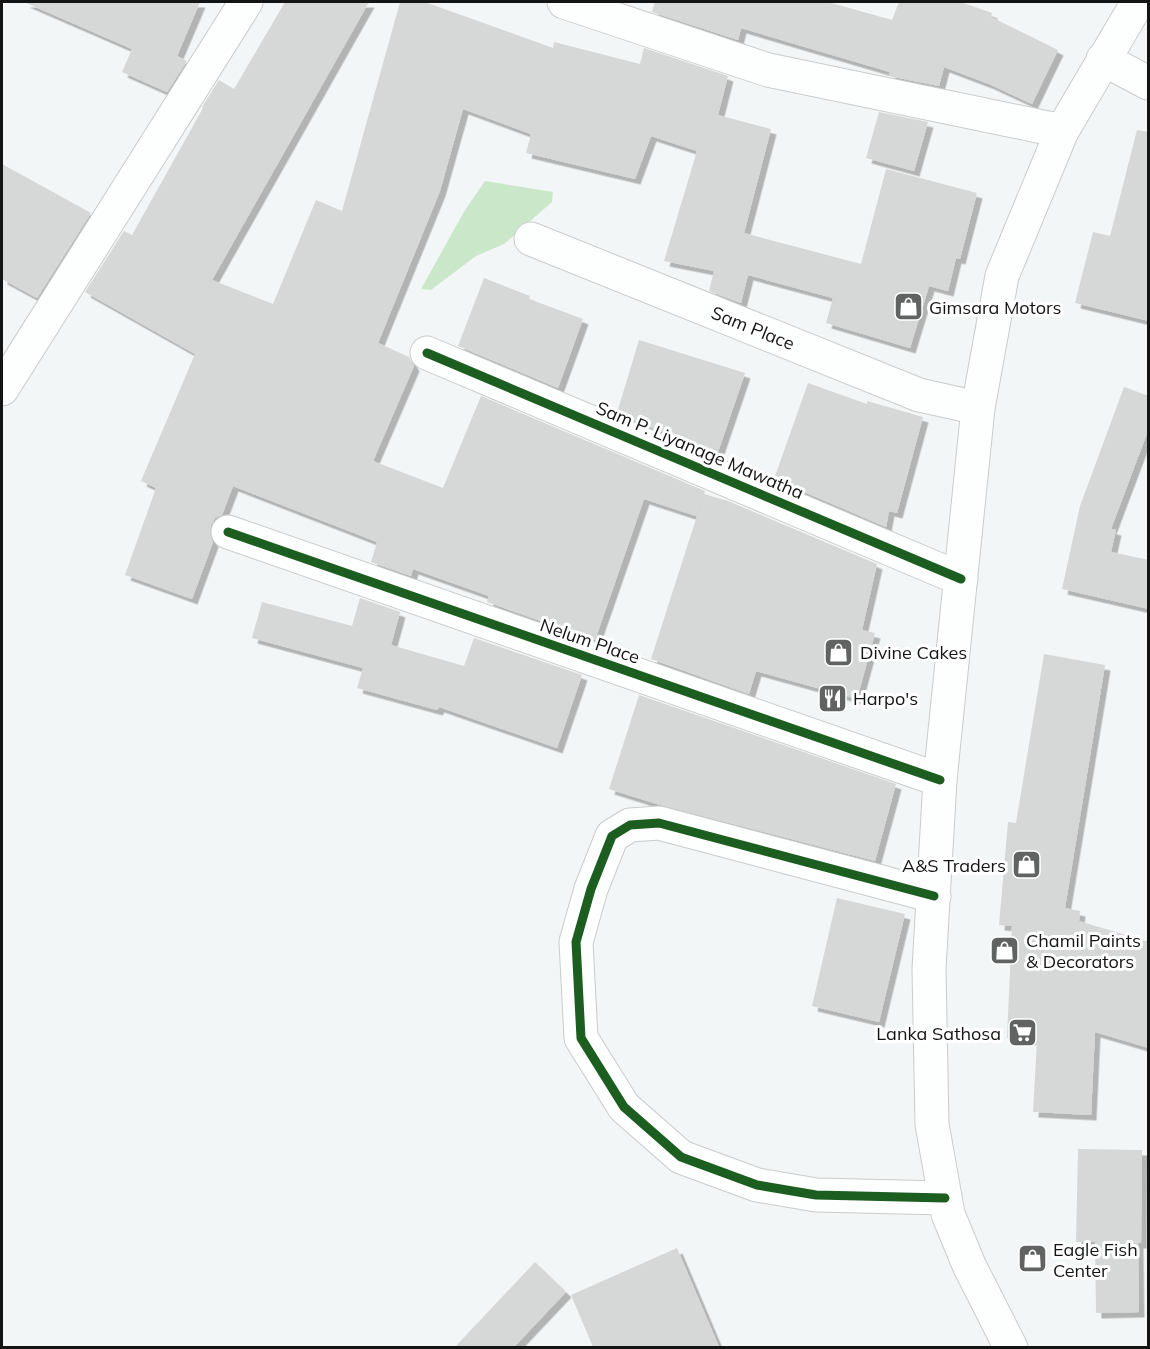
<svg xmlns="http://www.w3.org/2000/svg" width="1150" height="1349" viewBox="0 0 1150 1349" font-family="Mulish,sans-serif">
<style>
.green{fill:#cae8c9}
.building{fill:#d6d8d8;filter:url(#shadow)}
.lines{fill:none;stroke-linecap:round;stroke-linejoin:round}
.minor-casing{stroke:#cacccc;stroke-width:35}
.major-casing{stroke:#cacccc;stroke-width:35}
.minor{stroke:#fdfefe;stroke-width:33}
.major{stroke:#fdfefe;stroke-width:33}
.cycleway-casing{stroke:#fff;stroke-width:13}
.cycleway{stroke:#1b5e20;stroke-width:9}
.labels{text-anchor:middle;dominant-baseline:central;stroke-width:6;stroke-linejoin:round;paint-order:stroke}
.poi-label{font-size:18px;fill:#131414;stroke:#fff;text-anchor:start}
.street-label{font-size:18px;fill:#131414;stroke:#fff}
</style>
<defs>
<filter id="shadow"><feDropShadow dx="5.5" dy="5.5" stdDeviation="0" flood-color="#0004"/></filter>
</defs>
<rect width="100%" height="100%" fill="#f3f6f6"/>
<polygon class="green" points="485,181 553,192 552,202 504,244 476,256 431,290 421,289 465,210"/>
<g class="building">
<polygon points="24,2 200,2 177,56 187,61 167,92 122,72 132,49"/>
<polygon points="285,2 369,2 212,280 273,304 316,200 342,211 400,2 425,2 553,48 554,42 640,64 644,48 728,76 718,115 771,129 744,233 861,264 886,169 977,193 960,259 956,258 948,291 929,286 910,348 826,323 833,298 748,275 741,303 709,291 714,271 664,261 697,151 651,136 635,179 526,153 531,134 463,109 440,191 378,343 409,357 414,366 373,461 443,488 481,396 705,491 696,516 644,499 595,640 487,602 489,596 413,569 411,576 371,562 377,542 233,486 222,515 215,518 211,525 210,535 213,542 192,599 125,575 156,488 141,481 195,354 85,292 124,231 132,235 203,108 202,107 219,80 234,89"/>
<polygon points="655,2 828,2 892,20 899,2 961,2 992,13 991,17 1058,50 1032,104 989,84 944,67 939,86 889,76 890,72 741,28 738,40 652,12"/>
<polygon points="879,112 928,122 914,171 866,158"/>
<polygon points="1137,130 1149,132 1149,321 1075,303 1093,232 1110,236"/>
<polygon points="2,164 91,213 37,298 2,279"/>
<polygon points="484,278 530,296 529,299 583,319 558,388 458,346"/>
<polygon points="639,340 745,373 717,455 617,413"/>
<polygon points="808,383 867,404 867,401 923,417 897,513 889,511 886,527 774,479"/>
<polygon points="1124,387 1149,396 1149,428 1111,529 1116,530 1111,552 1149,560 1149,609 1062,589 1080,506"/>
<polygon points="704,494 728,501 877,564 862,630 875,633 857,699 756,671 749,694 651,659"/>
<polygon points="360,598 400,612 391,645 464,666 474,638 582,675 557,748 439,707 437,710 357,688 363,668 252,638 262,602 352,626"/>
<polygon points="1044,654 1105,665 1065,908 1080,911 1079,921 1149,942 1149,1048 1095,1032 1091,1115 1033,1112 1037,1040 1007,1038 1012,926 999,925 1008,822 1016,823"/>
<polygon points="639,695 896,784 875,861 657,804 609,789"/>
<polygon points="837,898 905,914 879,1022 812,1006"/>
<polygon points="1078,1149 1142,1150 1141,1243 1138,1243 1139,1312 1096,1313 1095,1242 1076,1242"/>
<polygon points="677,1248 719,1347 593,1347 571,1295"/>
<polygon points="535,1262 566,1292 514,1347 455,1347"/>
</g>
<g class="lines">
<defs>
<g id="minor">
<polyline points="564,2 768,70 1062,131"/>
<polyline points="1103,59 1148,83"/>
<polyline points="531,239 919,395 978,408"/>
<polyline points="427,353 961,579"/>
<polyline points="2,389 246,2"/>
<polyline points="228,532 940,780"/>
<polyline points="934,896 659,823 630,825 612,836 591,889 576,942 581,1038 624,1107 681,1157 757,1185 816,1195 945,1198"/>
</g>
<polyline id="major" points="1011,1348 969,1265 948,1214 932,1124 929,969 940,780 978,408 1002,276 1062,131 1138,2"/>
</defs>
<use href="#minor" class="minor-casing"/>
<use href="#major" class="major-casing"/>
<use href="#minor" class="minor"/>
<use href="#major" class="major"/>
<defs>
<g id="cycleway">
<polyline points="427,353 961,579"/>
<polyline points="228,532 940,780"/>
<polyline points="934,896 659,823 630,825 612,836 591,889 576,942 581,1038 624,1107 681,1157 757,1185 816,1195 945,1198"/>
</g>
</defs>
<use href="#cycleway" class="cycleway-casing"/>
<use href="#cycleway" class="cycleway"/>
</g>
<defs>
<symbol id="shop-square" viewBox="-11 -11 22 22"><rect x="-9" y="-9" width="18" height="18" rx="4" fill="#616363" stroke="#fff"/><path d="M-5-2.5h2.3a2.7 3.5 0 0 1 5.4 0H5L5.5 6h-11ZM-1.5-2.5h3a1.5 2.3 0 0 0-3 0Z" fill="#fff"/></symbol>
<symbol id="restaurant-square" viewBox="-11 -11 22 22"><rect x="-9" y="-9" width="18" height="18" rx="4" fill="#616363" stroke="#fff"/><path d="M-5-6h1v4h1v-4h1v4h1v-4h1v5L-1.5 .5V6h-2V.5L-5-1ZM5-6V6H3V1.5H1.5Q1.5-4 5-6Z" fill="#fff"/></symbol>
<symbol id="supermarket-square" viewBox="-11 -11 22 22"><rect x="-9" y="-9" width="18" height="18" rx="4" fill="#616363" stroke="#fff"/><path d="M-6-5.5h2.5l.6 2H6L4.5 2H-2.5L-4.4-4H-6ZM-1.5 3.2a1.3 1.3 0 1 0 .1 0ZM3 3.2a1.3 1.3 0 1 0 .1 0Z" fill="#fff"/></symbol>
</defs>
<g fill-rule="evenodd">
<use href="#shop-square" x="892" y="290" width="33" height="33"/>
<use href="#shop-square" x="822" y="636" width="33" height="33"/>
<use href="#restaurant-square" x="816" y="682" width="33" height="33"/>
<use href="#shop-square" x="1010" y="848" width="33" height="33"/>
<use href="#shop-square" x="988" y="934" width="33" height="33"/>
<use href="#supermarket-square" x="1006" y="1016" width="33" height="33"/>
<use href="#shop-square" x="1016" y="1242" width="33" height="33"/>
</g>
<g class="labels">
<g class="poi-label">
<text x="929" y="307">Gimsara Motors</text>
<text x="860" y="652">Divine Cakes</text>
<text x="853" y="698">Harpo's</text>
<text x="1006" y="865" text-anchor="end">A&amp;S Traders</text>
<text x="1026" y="940">Chamil Paints<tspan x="1026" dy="21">&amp; Decorators</tspan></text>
<text x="1001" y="1033" text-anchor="end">Lanka Sathosa</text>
<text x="1053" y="1249">Eagle Fish<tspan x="1053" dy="21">Center</tspan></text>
</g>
<g class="street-label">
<text transform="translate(753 328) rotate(22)">Sam Place</text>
<text transform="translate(700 450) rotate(23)">Sam P. Liyanage Mawatha</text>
<text transform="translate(590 641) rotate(19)">Nelum Place</text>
</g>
</g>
<rect width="1150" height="1349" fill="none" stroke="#131414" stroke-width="6"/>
</svg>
